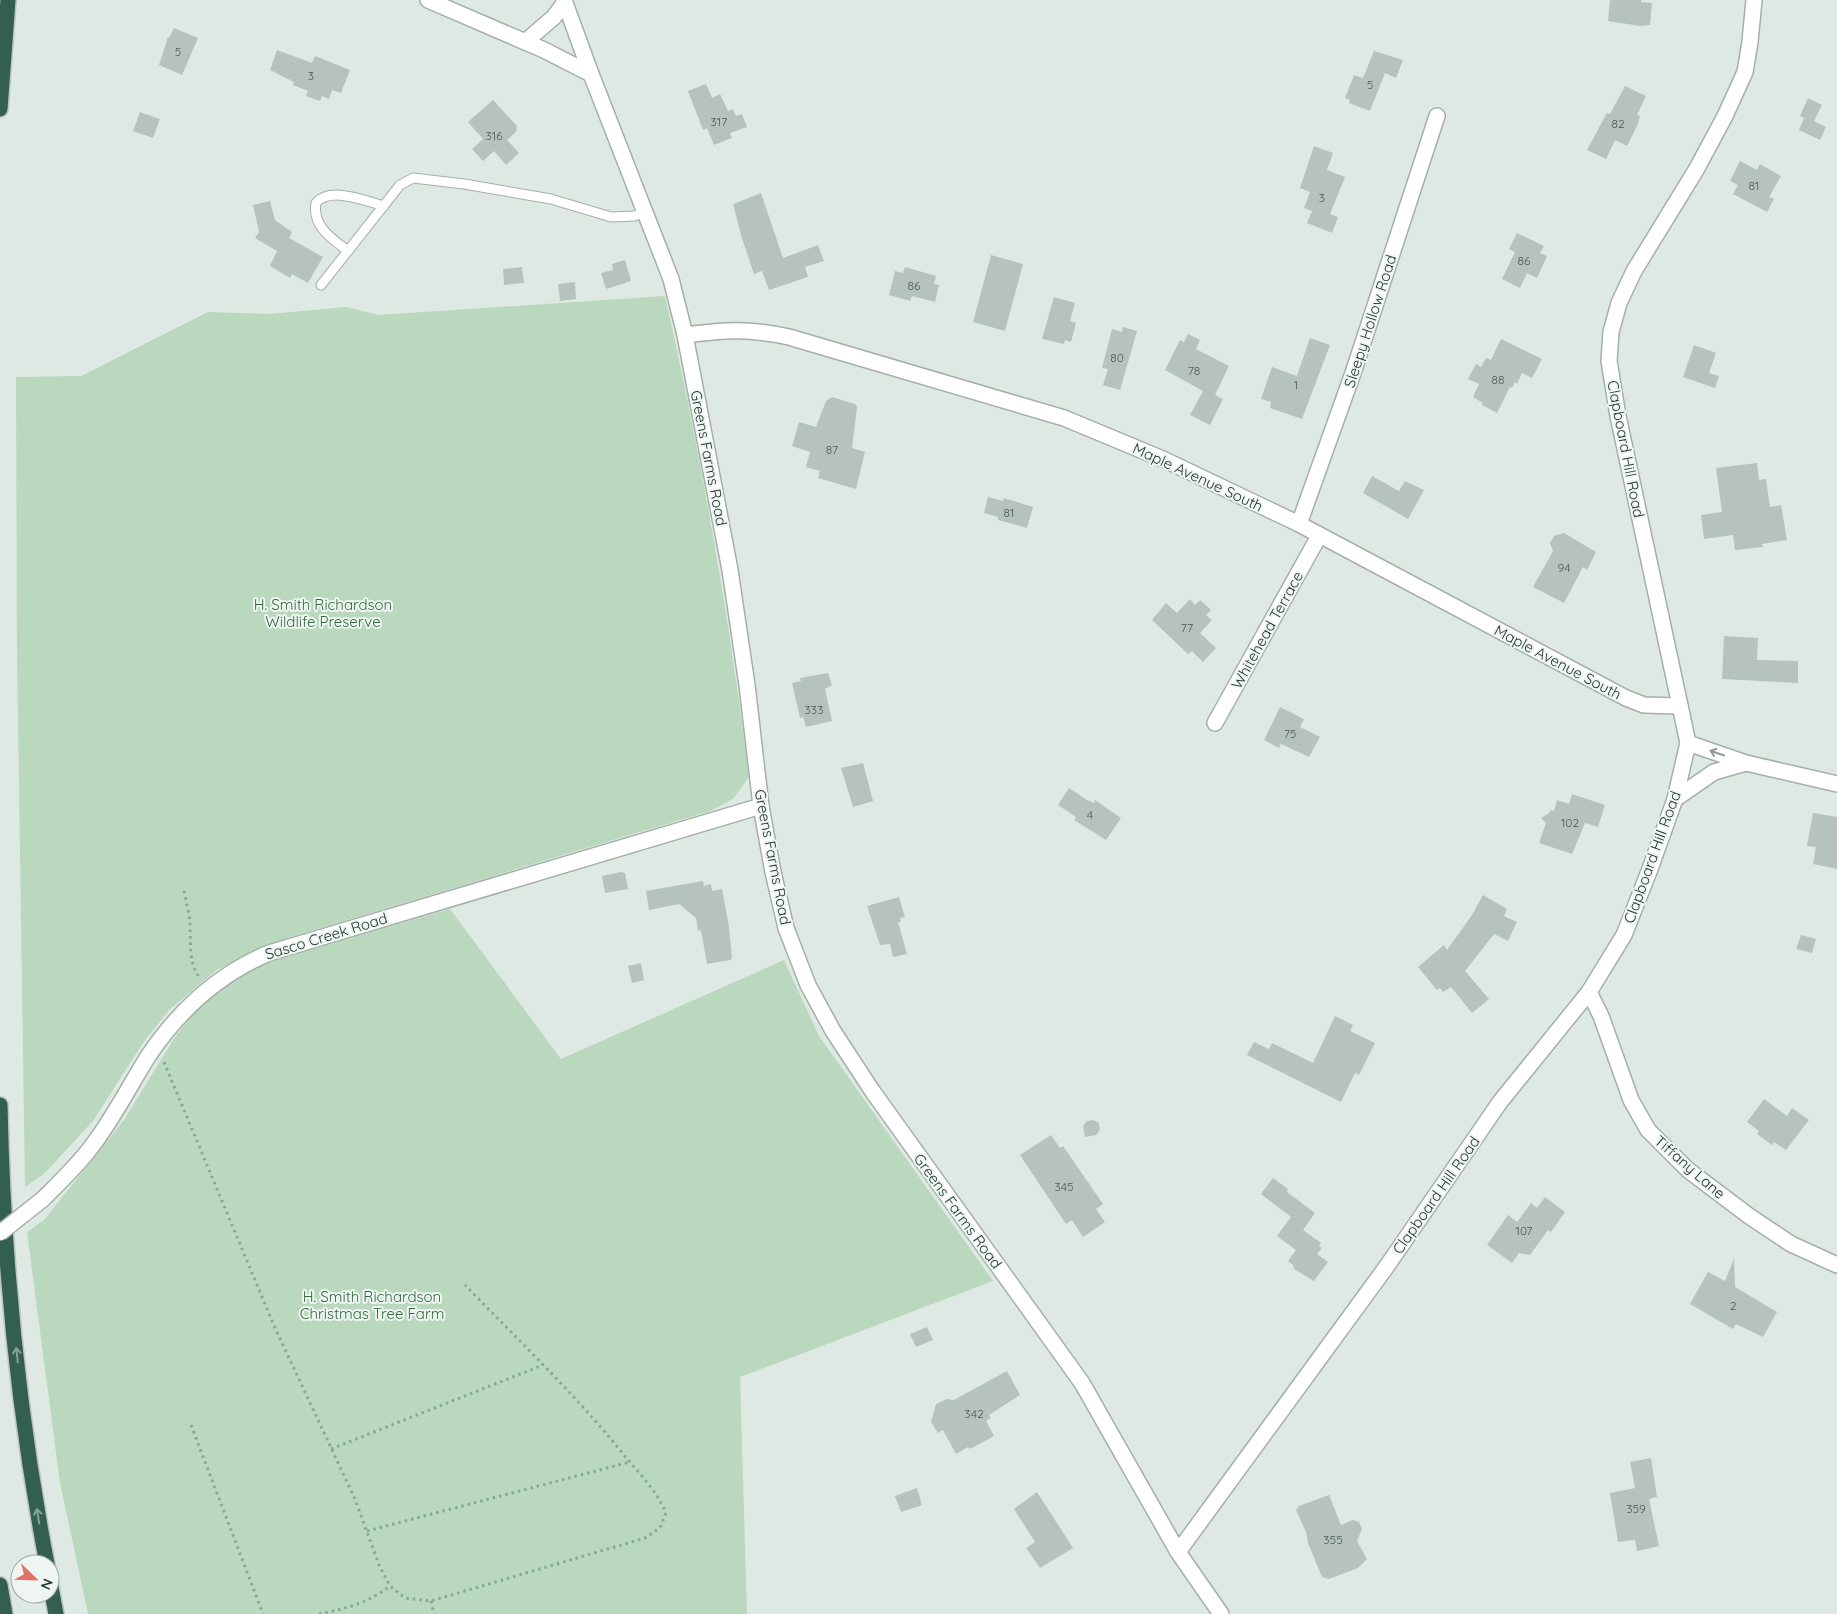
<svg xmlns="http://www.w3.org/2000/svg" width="1837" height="1614" viewBox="0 0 1837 1614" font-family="Quicksand,sans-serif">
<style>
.green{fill:#bad8be}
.building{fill:#b5c3bc}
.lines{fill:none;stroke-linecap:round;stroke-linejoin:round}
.service-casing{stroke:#a3b0a9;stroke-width:11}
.minor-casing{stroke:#a3b0a9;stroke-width:18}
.tertiary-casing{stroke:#a3b0a9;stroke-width:18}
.motorway-casing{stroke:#bdc3c0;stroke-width:18}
.path{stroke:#83a998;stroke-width:3;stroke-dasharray:2.5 4;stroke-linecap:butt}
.service{stroke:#fff;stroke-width:9}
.minor{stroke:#fff;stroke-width:15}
.tertiary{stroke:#fff;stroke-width:15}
.motorway{stroke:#325f4f;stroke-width:15}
.minor-bridge-casing{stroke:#a3b0a9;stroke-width:18;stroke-linecap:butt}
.minor-bridge{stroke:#fff;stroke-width:15}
.oneway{stroke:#909b96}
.oneway2{stroke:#87a398}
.labels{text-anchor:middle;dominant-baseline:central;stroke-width:4;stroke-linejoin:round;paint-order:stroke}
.number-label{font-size:12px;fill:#475a52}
.street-label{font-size:15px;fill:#22372e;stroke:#eff6f2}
.park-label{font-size:15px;fill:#31693f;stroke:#eff6f2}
</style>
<rect width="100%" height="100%" fill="#dfe9e3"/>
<g class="green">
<path d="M665,296C701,455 729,615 749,777L733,799L710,811L290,937L218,969L169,1010L143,1043L93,1121L44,1174L25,1187L17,651L16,377L81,376L208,312L269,314L346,307L378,315Z"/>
<polygon points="450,909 561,1059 784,960 819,1036 993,1281 740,1377 747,1614 88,1614 60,1483 27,1232 44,1220 124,1120 175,1037 194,1013 231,981 255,966"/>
</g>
<g class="building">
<polygon points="1610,0 1641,0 1641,2 1652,3 1650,25 1640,26 1608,21"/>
<polygon points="174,28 198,38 182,75 159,65 168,37 169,38"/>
<polygon points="277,50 312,63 315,56 350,70 341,93 332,90 329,99 322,96 320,101 306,96 308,91 293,85 294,82 270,70"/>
<polygon points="1374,51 1403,60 1396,78 1385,73 1370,111 1349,103 1350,100 1345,98 1354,75 1363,78"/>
<polygon points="706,84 712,98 720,94 728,111 733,109 736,116 742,114 747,127 730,133 732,138 714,145 707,128 703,130 688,91"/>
<polygon points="1625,86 1646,96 1637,115 1640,116 1637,126 1627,146 1615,140 1606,159 1587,150 1607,113 1610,114"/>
<polygon points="1808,98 1822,105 1814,121 1826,127 1820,140 1799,130 1804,118 1800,116"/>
<polygon points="493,100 517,126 516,132 507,140 519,153 506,165 494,151 483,161 472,149 483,139 468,122"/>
<polygon points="140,112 160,119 153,138 133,131"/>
<polygon points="1314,146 1333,153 1327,170 1345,177 1330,214 1338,217 1332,233 1307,223 1312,211 1304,208 1310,192 1300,188"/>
<polygon points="1740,161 1757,170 1760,164 1781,176 1769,197 1774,199 1767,212 1733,194 1738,185 1730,181"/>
<polygon points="761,193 783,258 818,245 824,261 805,267 808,277 769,290 762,271 754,274 741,235 733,204"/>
<polygon points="270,201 275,220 292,232 289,238 323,257 308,283 292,274 290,278 270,266 277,251 255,238 259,232 253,205"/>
<polygon points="1517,233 1544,246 1540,253 1547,256 1537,278 1527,273 1520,288 1502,279 1515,252 1509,249"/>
<polygon points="991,255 1023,264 1005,331 973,322"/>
<polygon points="625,260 631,281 606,289 601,273 613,270 612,264"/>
<polygon points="522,267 524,283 504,285 503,269"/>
<polygon points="905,267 936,276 934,284 939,285 935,302 912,296 910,301 889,295 895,271 903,273"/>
<polygon points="575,282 576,299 560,301 558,284"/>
<polygon points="1054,297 1075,303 1070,321 1076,323 1071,342 1065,340 1064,344 1042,339"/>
<polygon points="1123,327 1137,331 1120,390 1103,385 1108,369 1102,368 1112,329 1122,332"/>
<polygon points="1188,334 1200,340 1196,349 1229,366 1215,395 1223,399 1210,425 1190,415 1203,391 1165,370 1180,340 1184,342"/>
<polygon points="1310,338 1330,345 1302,419 1270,408 1271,402 1261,399 1272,367 1297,376"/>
<polygon points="1501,339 1542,359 1532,378 1522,373 1517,384 1515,382 1512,388 1510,387 1497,413 1482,405 1483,403 1473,397 1479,384 1468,379 1476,364 1481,367 1486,358 1491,360"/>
<polygon points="1694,345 1716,353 1709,373 1719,376 1715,388 1683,377"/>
<polygon points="832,397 855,404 857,407 852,448 865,452 856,489 818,478 820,471 806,467 810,452 792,446 799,422 816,427 826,401"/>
<polygon points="1757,463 1759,480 1766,479 1770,507 1781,505 1787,540 1762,544 1763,547 1735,550 1733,535 1704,539 1701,515 1722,512 1716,468"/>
<polygon points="1372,476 1399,491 1405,481 1424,490 1408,519 1363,493"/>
<polygon points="988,497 1003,501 1004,498 1033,507 1027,528 998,520 998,517 984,513"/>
<polygon points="1564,533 1596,552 1587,570 1583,567 1564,603 1533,587 1553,551 1550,543 1554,536"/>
<polygon points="1190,599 1195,605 1200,600 1211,610 1206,615 1212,620 1200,633 1216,648 1203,662 1192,651 1188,654 1152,620 1166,603 1177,613"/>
<polygon points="1724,636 1758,638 1757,660 1798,661 1798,683 1722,679"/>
<polygon points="828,673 832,685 825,689 832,721 806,727 803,717 800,718 792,683 801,681 800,678"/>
<polygon points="1280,707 1304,719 1300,727 1320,737 1309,757 1281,744 1279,748 1264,740"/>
<polygon points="863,763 873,801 853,807 841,768"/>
<polygon points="1069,788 1087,800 1094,803 1095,800 1121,818 1106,840 1074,820 1076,817 1058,805"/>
<polygon points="1572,794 1605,805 1598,827 1585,823 1572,854 1539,843 1546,823 1541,818 1549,813 1550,810 1554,811 1557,800 1569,804"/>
<polygon points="1813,813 1837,817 1837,869 1813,864 1816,847 1807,846"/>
<polygon points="621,872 625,873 628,889 605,893 602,876"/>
<polygon points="703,881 704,886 711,884 712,891 722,889 729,926 732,959 730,960 707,964 701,930 698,931 696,918 679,904 649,910 646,891"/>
<polygon points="1483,895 1507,909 1504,916 1517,922 1508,941 1494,934 1465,971 1489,999 1472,1013 1451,987 1443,992 1440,988 1437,990 1418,967 1444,945 1447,950 1472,915"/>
<polygon points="899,897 905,917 900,918 901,922 898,922 907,954 893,957 890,944 880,945 867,906"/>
<polygon points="1801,935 1816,939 1812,953 1796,949"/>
<polygon points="641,963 644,980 632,983 628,966"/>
<polygon points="1335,1016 1353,1025 1350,1031 1375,1043 1359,1075 1355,1073 1341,1102 1247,1055 1254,1042 1269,1049 1272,1043 1313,1063"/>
<polygon points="1764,1099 1787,1116 1792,1108 1809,1120 1786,1150 1774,1142 1772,1145 1757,1134 1759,1131 1747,1122"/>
<polygon points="1093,1120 1099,1123 1100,1130 1096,1135 1085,1137 1083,1126 1087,1121"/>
<polygon points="1051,1135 1060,1148 1063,1146 1103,1204 1096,1209 1105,1222 1083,1237 1072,1220 1066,1224 1020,1155"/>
<polygon points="1273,1178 1288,1189 1287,1192 1315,1213 1303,1230 1321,1243 1319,1246 1322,1248 1317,1254 1328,1262 1314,1281 1294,1269 1293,1265 1288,1261 1296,1250 1277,1236 1291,1217 1261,1194"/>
<polygon points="1545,1197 1565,1212 1551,1232 1548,1230 1530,1255 1519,1253 1512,1263 1487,1245 1508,1215 1517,1222 1531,1203 1537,1208"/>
<polygon points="1734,1259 1735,1287 1777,1312 1763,1337 1736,1324 1733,1329 1690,1304 1708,1272 1725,1281"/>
<polygon points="927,1327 933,1340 916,1347 910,1334"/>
<polygon points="1007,1371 1020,1395 989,1415 991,1418 986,1421 994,1436 970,1449 968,1447 956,1454 943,1430 938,1433 931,1422 936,1404 947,1399 954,1400"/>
<polygon points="1651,1458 1657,1497 1649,1499 1659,1546 1637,1551 1635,1540 1618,1542 1610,1493 1635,1488 1630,1462"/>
<polygon points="917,1488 922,1505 901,1512 895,1496"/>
<polygon points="1037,1492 1073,1548 1040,1568 1026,1548 1035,1542 1014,1509"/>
<polygon points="1329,1495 1341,1525 1353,1520 1359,1522 1362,1529 1357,1541 1367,1559 1358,1568 1329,1579 1322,1577 1308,1543 1306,1532 1296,1510 1299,1506"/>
</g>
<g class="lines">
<defs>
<g id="service">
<path d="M348,251C331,238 312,226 316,203C330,186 366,201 384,206"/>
<polyline points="321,285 400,185 413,178 464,184 551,199 611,217 634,216 646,212"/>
</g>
<g id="minor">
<polyline points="428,0 544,50 591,74"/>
<polyline points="525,42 554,17 565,2"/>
<path d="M685,335C726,330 748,328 789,337L1064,418L1165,460L1299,524L1626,698L1644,705L1680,706"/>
<polyline points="1299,524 1353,373 1437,116"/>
<polyline points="1215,723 1319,536"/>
<polyline points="1688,743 1746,763 1837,784"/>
<polyline points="1675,799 1714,772 1746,763"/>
<polyline points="1589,992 1601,1016 1631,1100 1648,1130 1688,1170 1749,1216 1791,1244 1837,1265"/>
<path d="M43,1199C60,1182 78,1165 92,1146C113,1119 129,1087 147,1058C178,1011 217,975 269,953L761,806"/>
<polyline points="1178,1552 1387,1266 1500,1102 1589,992 1624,935 1650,869 1675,799 1688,743 1618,416 1609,361 1611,332 1619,303 1634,271 1696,170 1725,116 1745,72 1750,42 1754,0"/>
</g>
<polyline id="tertiary" points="564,0 591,74 671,279 685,335 730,570 747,685 761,806 773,872 786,928 808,985 833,1031 873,1092 1082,1383 1178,1552 1221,1614"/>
<g id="motorway">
<polyline points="0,109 8,0"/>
<path d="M0,1105C3,1258 18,1413 47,1564"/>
<polyline points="50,1582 56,1614"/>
<polyline points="0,1585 5,1614"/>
</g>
</defs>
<use href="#service" class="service-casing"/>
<use href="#minor" class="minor-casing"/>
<use href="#tertiary" class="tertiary-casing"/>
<use href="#motorway" class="motorway-casing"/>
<g class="path">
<path d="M184,891C186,901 189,912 190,922C191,941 188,961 199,977"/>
<path d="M164,1062L275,1328L355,1499L379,1565L390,1586L405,1598L431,1601L645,1538L660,1528L666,1513C657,1491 639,1473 624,1455C575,1394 519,1341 465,1285"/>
<polyline points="191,1425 263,1614"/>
<polyline points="331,1449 543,1365"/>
<polyline points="367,1531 630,1462"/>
<polyline points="431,1601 434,1614"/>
<path d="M319,1614C345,1609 370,1602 390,1586"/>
</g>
<use href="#service" class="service"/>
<use href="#minor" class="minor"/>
<use href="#tertiary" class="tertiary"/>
<use href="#motorway" class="motorway"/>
<defs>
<polyline id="minor-bridge" points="0,1233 43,1199"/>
</defs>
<use href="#minor-bridge" class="minor-bridge-casing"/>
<use href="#minor-bridge" class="minor-bridge"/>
</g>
<defs><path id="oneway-shaft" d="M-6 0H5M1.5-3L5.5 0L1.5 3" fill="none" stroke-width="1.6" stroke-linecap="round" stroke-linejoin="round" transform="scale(1.25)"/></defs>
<use class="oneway" href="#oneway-shaft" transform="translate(1717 753) rotate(-161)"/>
<g class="oneway2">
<use href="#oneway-shaft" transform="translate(17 1355) rotate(-96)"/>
<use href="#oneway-shaft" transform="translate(38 1516) rotate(-99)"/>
</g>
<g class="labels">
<g class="number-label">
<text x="178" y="51">5</text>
<text x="311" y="75">3</text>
<text x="1370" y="84">5</text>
<text x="719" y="121">317</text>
<text x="1618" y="123">82</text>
<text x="494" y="135">316</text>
<text x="1754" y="185">81</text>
<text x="1322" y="197">3</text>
<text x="1524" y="260">86</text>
<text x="914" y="285">86</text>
<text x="1117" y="357">80</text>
<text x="1194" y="370">78</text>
<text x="1498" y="379">88</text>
<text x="1296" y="384">1</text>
<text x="832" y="449">87</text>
<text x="1009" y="512">81</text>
<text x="1564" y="567">94</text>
<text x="1187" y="627">77</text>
<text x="814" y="709">333</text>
<text x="1290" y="733">75</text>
<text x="1090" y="814">4</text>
<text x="1570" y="822">102</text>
<text x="1064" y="1186">345</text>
<text x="1524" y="1230">107</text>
<text x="1733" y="1305">2</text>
<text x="974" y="1413">342</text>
<text x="1636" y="1508">359</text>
<text x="1333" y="1539">355</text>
</g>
<g class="street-label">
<text transform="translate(1370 321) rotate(-72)">Sleepy Hollow Road</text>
<text transform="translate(1626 449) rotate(79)">Clapboard Hill Road</text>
<text transform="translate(709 458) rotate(79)">Greens Farms Road</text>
<text transform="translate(1198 477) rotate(25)">Maple Avenue South</text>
<text transform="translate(1267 630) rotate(-61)">Whitehead Terrace</text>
<text transform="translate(1558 662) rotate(28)">Maple Avenue South</text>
<text transform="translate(773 857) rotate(79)">Greens Farms Road</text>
<text transform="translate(1652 857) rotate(-70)">Clapboard Hill Road</text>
<text transform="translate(326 936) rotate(-17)">Sasco Creek Road</text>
<text transform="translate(1690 1167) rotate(41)">Tiffany Lane</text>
<text transform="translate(1436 1195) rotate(-55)">Clapboard Hill Road</text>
<text transform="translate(958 1211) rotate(54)">Greens Farms Road</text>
</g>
<g class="park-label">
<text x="323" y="604">H. Smith Richardson<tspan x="323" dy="17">Wildlife Preserve</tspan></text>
<text x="372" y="1296">H. Smith Richardson<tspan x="372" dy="17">Christmas Tree Farm</tspan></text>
</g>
</g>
<g transform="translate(35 1579) rotate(113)"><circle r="24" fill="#eff6f2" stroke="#9daaa4"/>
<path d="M0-4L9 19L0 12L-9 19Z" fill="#e17265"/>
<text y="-8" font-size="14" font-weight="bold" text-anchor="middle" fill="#22372e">N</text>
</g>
</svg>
